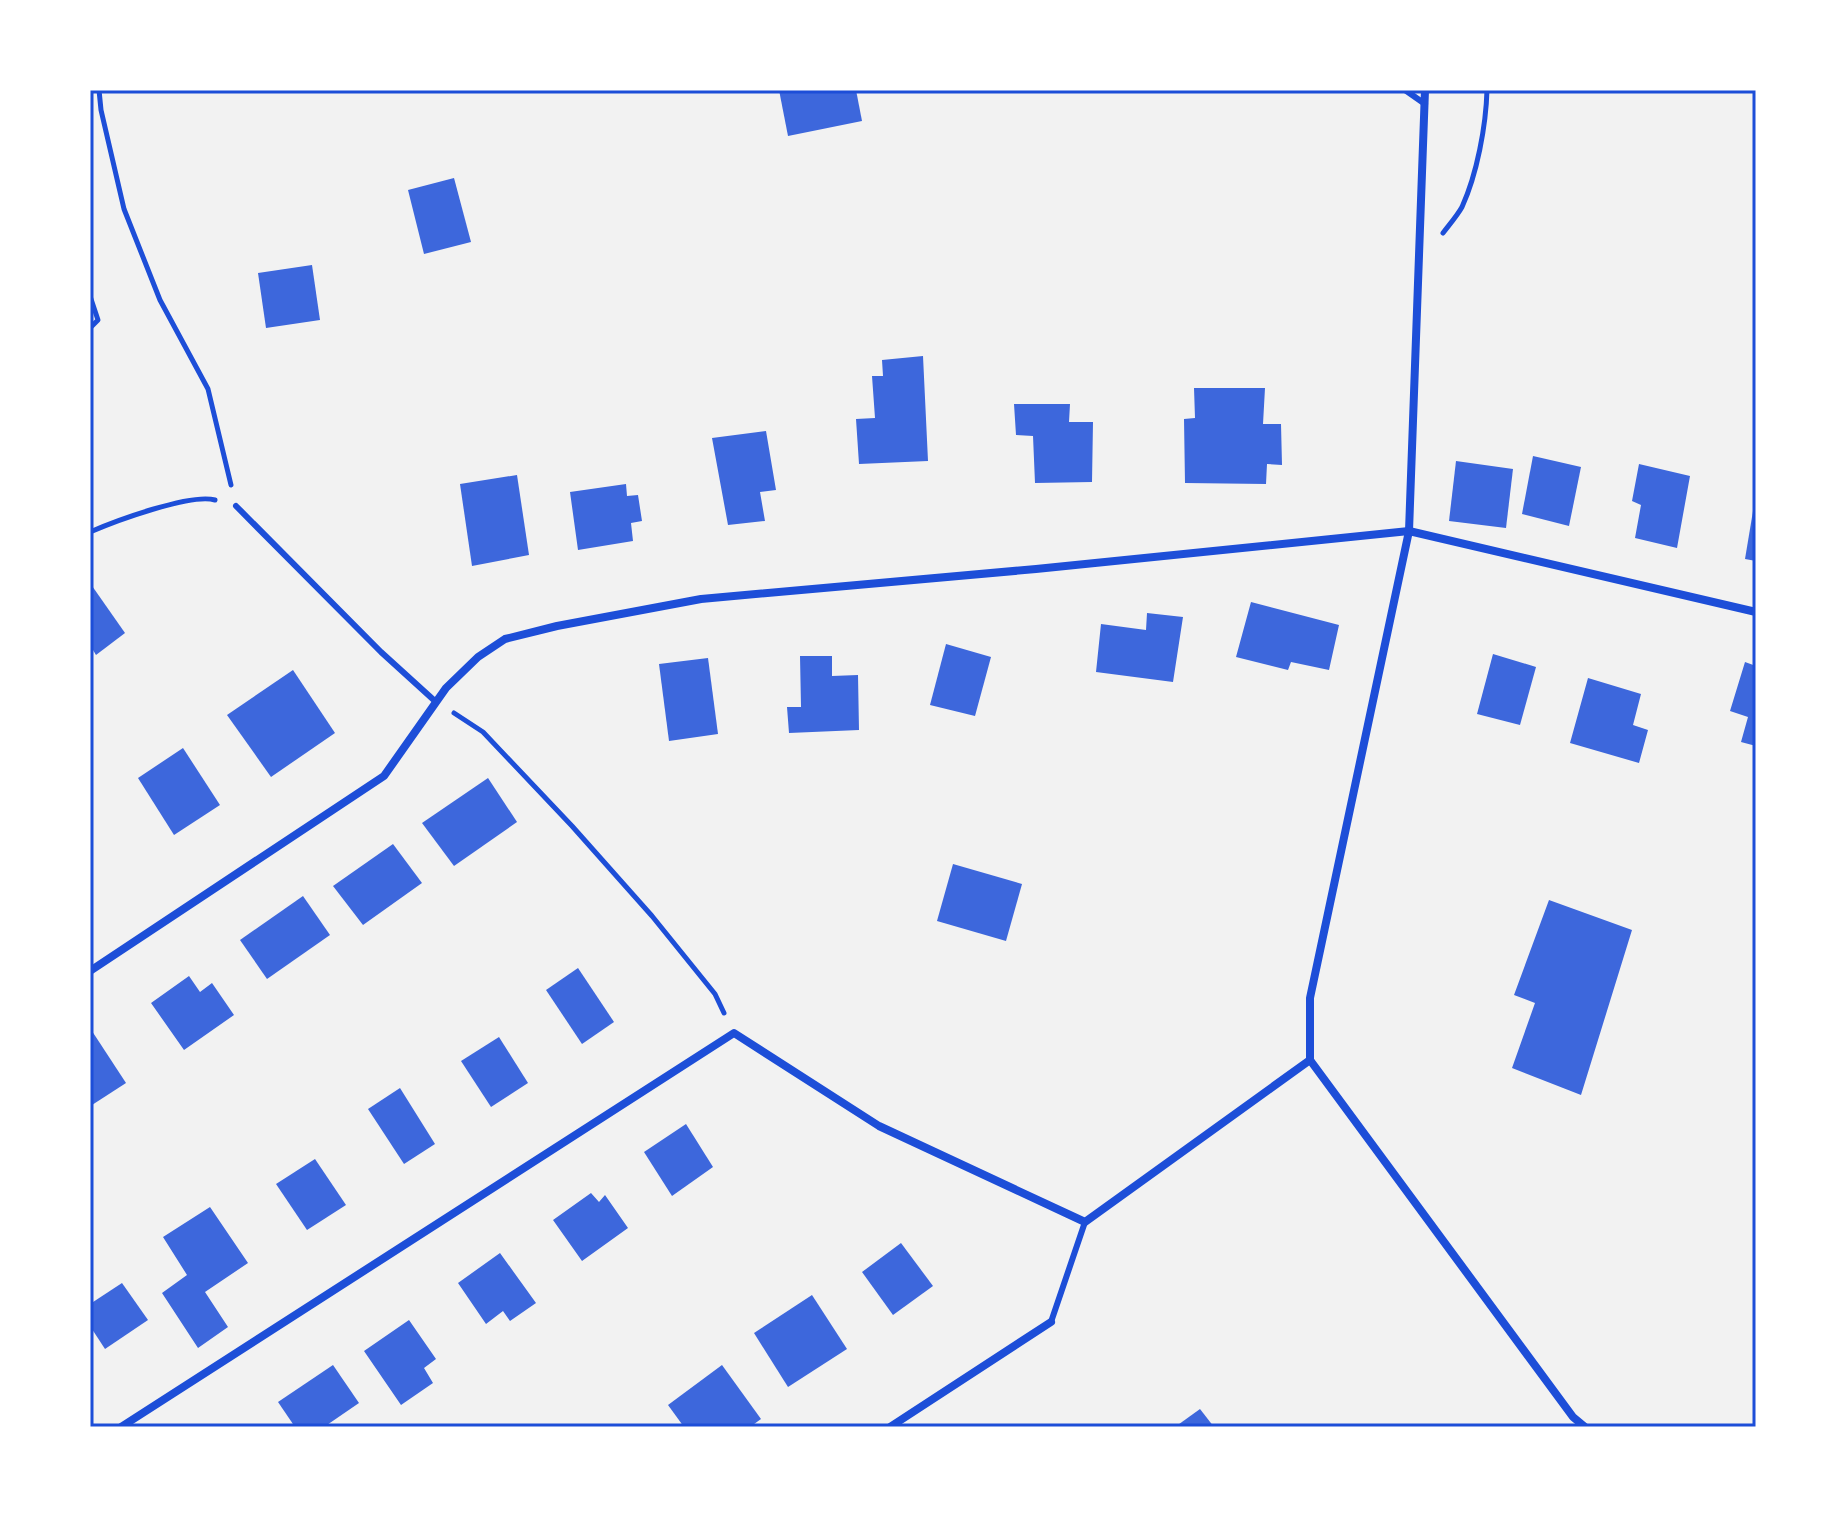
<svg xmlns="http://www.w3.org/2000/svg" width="1846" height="1517" viewBox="0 0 1846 1517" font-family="Barlow,sans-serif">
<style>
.building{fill:#3d67dc}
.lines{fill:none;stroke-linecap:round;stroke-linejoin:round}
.path{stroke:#1d4ed8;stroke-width:5}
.service{stroke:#1d4ed8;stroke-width:6}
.minor{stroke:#1d4ed8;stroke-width:8}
.neatline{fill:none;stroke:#1d4ed8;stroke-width:3}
</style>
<rect width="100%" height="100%" fill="#f2f2f2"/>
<g class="building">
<polygon points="779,90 856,90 862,121 788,136"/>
<polygon points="454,178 471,242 424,254 408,190"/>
<polygon points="312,265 320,320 266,328 258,273"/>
<polygon points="923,356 928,461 859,464 856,419 875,418 872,376 883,376 882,360"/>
<polygon points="1194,388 1265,388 1263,424 1281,424 1282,465 1267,464 1266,484 1185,483 1184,419 1195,418"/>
<polygon points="1014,404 1070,404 1069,422 1093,422 1092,482 1035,483 1033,436 1016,435"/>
<polygon points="766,431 776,490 760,492 765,521 728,525 712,438"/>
<polygon points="1533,456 1581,467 1569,526 1522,514"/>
<polygon points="1456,461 1513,469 1506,528 1449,521"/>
<polygon points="1639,464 1690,476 1677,548 1635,538 1641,505 1632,501"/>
<polygon points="517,475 529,555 472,566 460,484"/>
<polygon points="626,484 627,496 638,495 642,521 631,523 633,541 578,550 570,492"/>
<polygon points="1754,505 1756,505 1756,561 1745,559"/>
<polygon points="90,583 125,633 96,655 90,645"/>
<polygon points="1251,602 1339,625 1329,670 1291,662 1288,670 1236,657"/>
<polygon points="1147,613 1183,617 1173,682 1096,672 1101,624 1146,630"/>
<polygon points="946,644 991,657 975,716 930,705"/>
<polygon points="1493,654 1536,667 1520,725 1477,714"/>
<polygon points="800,656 832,656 832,676 858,675 859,730 789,733 787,707 801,707"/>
<polygon points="708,658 718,734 669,741 659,664"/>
<polygon points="1745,662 1756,666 1756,746 1741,742 1748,717 1730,711"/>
<polygon points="293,670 335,733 271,777 227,715"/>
<polygon points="1588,678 1641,694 1633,725 1648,730 1639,763 1570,743"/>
<polygon points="183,748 220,805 174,835 138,778"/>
<polygon points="488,778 517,822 454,866 422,823"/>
<polygon points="393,844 422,883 363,925 333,886"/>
<polygon points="953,864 1022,884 1006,941 937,921"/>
<polygon points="303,896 330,935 267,979 240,940"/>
<polygon points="1549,900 1632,930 1581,1095 1512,1068 1535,1003 1514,995"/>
<polygon points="578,968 614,1022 582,1044 546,990"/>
<polygon points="189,976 200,992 212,983 234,1015 184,1050 151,1003"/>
<polygon points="90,1028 126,1083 92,1105 90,1102"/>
<polygon points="499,1037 528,1083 491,1107 461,1061"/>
<polygon points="400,1088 435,1144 404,1164 368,1109"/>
<polygon points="686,1124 713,1167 672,1196 644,1152"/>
<polygon points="315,1159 346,1205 307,1230 276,1184"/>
<polygon points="591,1193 599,1202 605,1195 628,1228 582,1261 553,1220"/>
<polygon points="210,1207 248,1263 205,1292 228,1327 198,1348 162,1293 187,1275 163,1237"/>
<polygon points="901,1243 933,1286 893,1315 862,1272"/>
<polygon points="500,1253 536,1303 510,1321 503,1311 486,1324 458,1283"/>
<polygon points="122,1283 148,1320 105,1349 90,1326 90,1304"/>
<polygon points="812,1295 847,1349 788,1387 754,1333"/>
<polygon points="409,1320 436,1359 424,1368 433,1383 401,1405 364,1351"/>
<polygon points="333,1365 359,1403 324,1427 295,1427 278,1402"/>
<polygon points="722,1365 761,1419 750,1427 684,1427 668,1405"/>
<polygon points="1200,1409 1214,1427 1175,1427"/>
</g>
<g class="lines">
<g class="path">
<polyline points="99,90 101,110 124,209 160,300 208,389 231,485"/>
<path d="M1443,233C1449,225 1457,216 1462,207C1477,174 1486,126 1487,90"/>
<polyline points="90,296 98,320 90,328"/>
<path d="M90,532C115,521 191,493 215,500"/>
<polyline points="454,713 483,732 572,826 652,916 715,994 724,1013"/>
</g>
<g class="service">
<polyline points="1405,90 1425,104"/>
<polyline points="236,506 381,652 436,702"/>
<polyline points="1051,1322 1085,1222"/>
</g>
<g class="minor">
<polyline points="1425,90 1409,531 1310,998 1310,1060 1573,1417 1585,1427"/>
<polyline points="90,971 384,776 446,688 478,657 505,639 557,626 701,599 1036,569 1409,531 1756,612"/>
<polyline points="121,1427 734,1033 879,1126 1085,1222 1310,1060"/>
<polyline points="890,1427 1051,1322"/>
</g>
</g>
<rect width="1846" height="1517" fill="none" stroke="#ffffff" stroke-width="184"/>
<rect x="92" y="92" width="1662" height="1333" class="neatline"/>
</svg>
